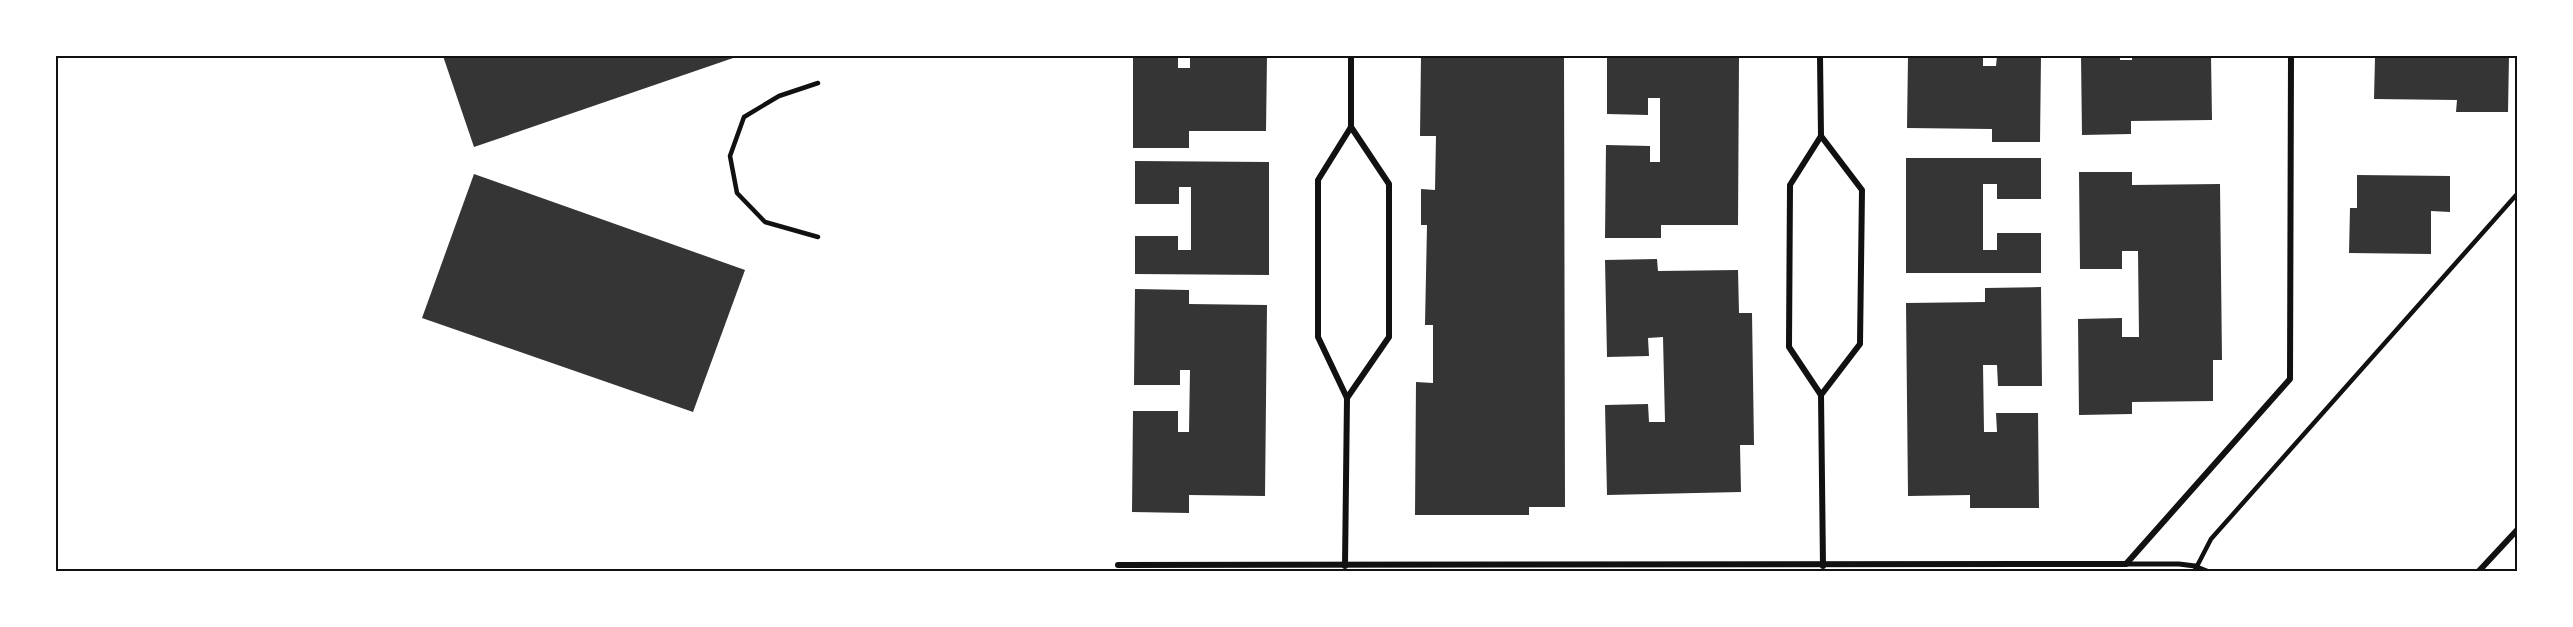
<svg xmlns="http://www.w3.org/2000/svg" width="2573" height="627" viewBox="0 0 2573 627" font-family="'IBM Plex Serif',serif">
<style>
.building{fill:#353535}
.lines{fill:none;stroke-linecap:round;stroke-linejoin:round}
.service{stroke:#111;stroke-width:4.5}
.pedestrian{stroke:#111;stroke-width:5}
.minor{stroke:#111;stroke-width:6}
.neatline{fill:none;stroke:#111;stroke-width:2}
</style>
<rect width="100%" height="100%" fill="#fff"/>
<g class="building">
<polygon points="443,56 739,56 474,147"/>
<polygon points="1133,56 1178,56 1178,68 1190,68 1190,56 1267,56 1266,131 1189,131 1189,148 1133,148"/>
<polygon points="1421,56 1564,56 1565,507 1529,507 1529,515 1415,515 1416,382 1433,383 1433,325 1425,325 1427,225 1421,225 1421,189 1435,190 1436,136 1420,136"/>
<polygon points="1607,56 1739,56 1738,225 1661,225 1661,238 1605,238 1606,145 1650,146 1650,162 1660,162 1660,98 1648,98 1648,115 1607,114"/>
<polygon points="1908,56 1983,56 1983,66 1996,66 1997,56 2041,56 2040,142 1992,142 1992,129 1907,128"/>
<polygon points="2081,56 2120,56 2120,60 2132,60 2132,56 2211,56 2212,120 2131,121 2131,134 2082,135"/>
<polygon points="2364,56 2509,56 2508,112 2456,112 2457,100 2374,99 2375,58 2364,58"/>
<polygon points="1906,158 2041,158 2041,199 1997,199 1997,184 1983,184 1983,250 1997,250 1997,233 2041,233 2041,273 1906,273"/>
<polygon points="1135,161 1269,162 1269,275 1135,274 1135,236 1178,236 1178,250 1191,250 1191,187 1179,187 1179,204 1135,204"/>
<polygon points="2079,172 2132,172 2132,185 2220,184 2222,360 2213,360 2213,401 2132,402 2132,414 2079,415 2078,319 2122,318 2122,337 2139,337 2138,251 2122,251 2122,269 2080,269"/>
<polygon points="474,174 745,270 693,412 422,318"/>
<polygon points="2357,175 2450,176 2450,212 2431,211 2431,254 2349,253 2350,208 2357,208"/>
<polygon points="1657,259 1658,271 1738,270 1739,313 1752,313 1754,445 1740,445 1741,492 1607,495 1605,405 1648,404 1649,422 1665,422 1663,337 1648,338 1649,356 1607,357 1605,260"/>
<polygon points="2041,287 2042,386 1998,386 1997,365 1983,365 1984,432 1997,432 1996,413 2038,413 2039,508 1970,508 1970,495 1908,496 1906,303 1985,302 1985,288"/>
<polygon points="1135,289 1189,290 1189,304 1267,305 1265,496 1189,495 1189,513 1132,512 1133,411 1178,411 1178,432 1189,432 1190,370 1180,370 1180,385 1134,385"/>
</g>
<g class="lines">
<g class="service">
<polyline points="818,83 779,96 744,117 730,156 737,193 765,222 818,237"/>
<polyline points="2195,566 2210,572"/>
<polyline points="2194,572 2211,539 2518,193"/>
</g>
<polyline class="pedestrian" points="2126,564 2179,564 2195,566"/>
<g class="minor">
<polyline points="1820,56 1821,136 1790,185 1789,347 1821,395 1823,566"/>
<polyline points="1821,136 1862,190 1860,344 1821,395"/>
<polyline points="1347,398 1389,337 1389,184 1351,127"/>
<polyline points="1118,565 2126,564 2290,379 2291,56"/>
<polyline points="1345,566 1347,398 1318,337 1318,180 1351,127 1351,56"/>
<polyline points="2478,572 2518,529"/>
</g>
</g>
<rect width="2573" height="627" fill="none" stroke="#ffffff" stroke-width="114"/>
<rect x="57" y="57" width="2459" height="513" class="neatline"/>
</svg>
